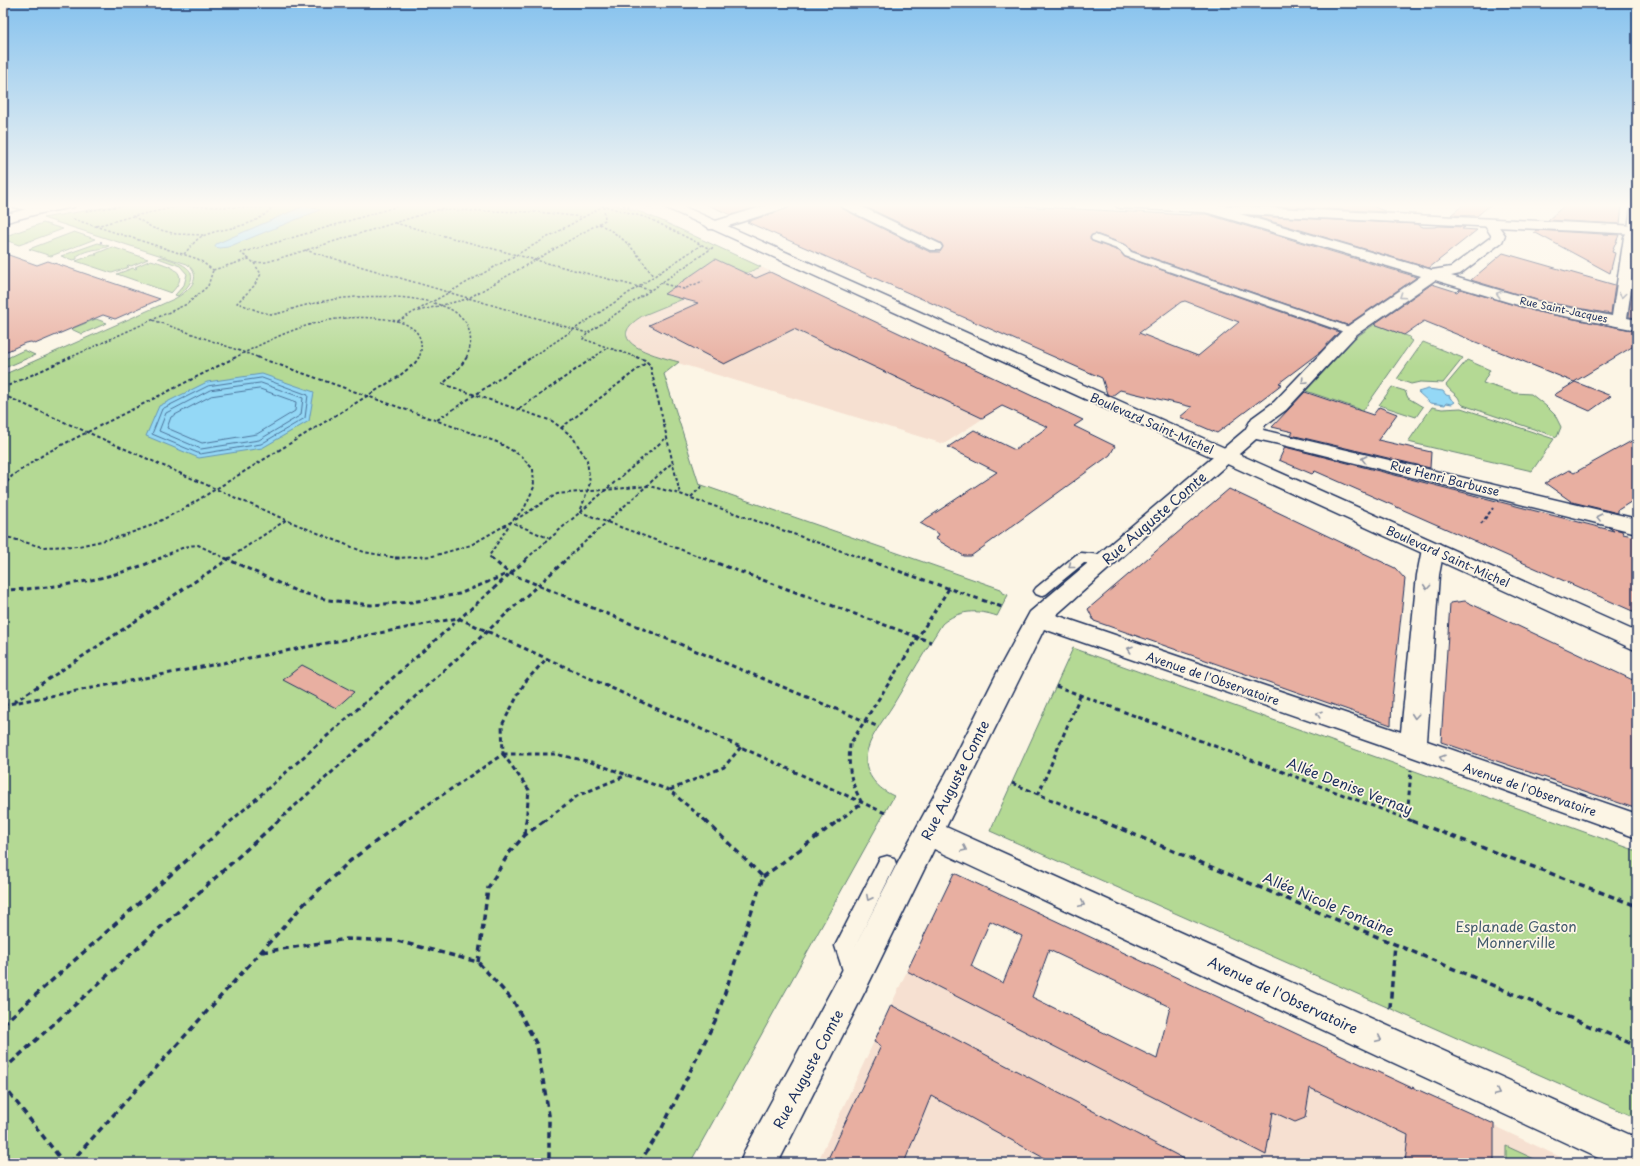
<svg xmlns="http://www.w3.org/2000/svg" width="1640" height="1166" viewBox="0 0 1640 1166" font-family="'Playpen Sans',sans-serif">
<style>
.built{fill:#f6e0d1}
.green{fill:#b4d994;stroke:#688479}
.water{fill:#94d8f6;stroke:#6494b9}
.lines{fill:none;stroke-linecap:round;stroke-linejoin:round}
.shore{stroke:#4b739b;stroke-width:1}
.building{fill:#e8afa1;stroke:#1b2f5e;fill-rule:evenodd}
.lane-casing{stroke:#1b2f5e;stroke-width:3}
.street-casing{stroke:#1b2f5e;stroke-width:3}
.secondary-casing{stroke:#1b2f5e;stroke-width:3}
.primary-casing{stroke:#1b2f5e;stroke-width:3}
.path-far3{stroke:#1b2f5e;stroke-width:1.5;stroke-dasharray:2.5 2;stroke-linecap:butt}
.path-far2{stroke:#1b2f5e;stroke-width:2;stroke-dasharray:3.5 2.5;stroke-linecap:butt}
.path-far1{stroke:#1b2f5e;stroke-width:3;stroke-dasharray:4.5 3.5;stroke-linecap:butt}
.path{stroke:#1b2f5e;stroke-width:3.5;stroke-dasharray:6 4.5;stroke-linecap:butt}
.lane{fill:#fcf5e5;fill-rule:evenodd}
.street{fill:#fcf5e5;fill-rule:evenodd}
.secondary{fill:#fcf5e5;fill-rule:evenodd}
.primary{fill:#fcf5e5;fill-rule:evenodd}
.oneway{stroke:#8c92a2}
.labels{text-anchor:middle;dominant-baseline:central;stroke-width:3.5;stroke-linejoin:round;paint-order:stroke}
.far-street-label{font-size:10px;fill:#1b2f5e;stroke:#fcf5e5}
.street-label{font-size:12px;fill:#1b2f5e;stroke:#fcf5e5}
.near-street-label{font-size:14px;fill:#1b2f5e;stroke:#fcf5e5}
.near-park-label{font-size:14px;fill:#415a6c;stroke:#fcf5e5}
</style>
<rect width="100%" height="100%" fill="#fcf5e5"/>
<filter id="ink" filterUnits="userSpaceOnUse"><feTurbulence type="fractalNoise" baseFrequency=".025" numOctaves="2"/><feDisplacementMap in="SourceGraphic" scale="8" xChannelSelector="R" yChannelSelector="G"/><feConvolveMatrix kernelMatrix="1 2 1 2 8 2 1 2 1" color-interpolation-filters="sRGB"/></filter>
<g filter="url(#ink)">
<g class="built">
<polygon points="761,267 1010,385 1002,406 944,444 645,353 637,349 629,342 627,337 628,329 633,322 644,315"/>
<polygon points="907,971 1273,1112 1288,1030 1477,1116 1494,1124 1494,1126 1573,1163 817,1163"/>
</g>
<g class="green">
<path d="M124,204H612L643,213L660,220L761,267L644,315C597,342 657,356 679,362L664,374L699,484L1001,589L1003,593L1008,595L997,616C977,609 958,610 942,624C925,651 909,678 893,705C884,720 868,738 866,757C865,775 878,789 894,796L690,1163H3V375L174,299C189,291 204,278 187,264L43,218Z"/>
<polygon points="43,223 63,229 19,245 3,239 3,237"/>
<polygon points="74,232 95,239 51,256 29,249"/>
<path d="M98,243L109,246C97,251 89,248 77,256V259L73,260L61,256Z"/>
<polygon points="112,247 148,259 131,266 128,265 127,266 129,267 112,273 76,261 93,255 97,255 95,254"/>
<path d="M162,257C186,264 206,273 178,296L175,295L184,285L187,274L180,266L158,258Z"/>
<path d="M151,260C171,266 192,272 171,293L117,274L133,268L136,269L137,268L135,267Z"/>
<polygon points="96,319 107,323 82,334 71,329"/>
<polygon points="1375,324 1410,337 1409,339 1412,341 1355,422 1351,421 1359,409 1306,391 1355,338"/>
<polygon points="1423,342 1463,358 1443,383 1420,382 1411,384 1397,379"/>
<polygon points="24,350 35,355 7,367 3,366 3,360"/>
<path d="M1467,360L1490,370L1483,383L1515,393L1531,394L1546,406L1555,415L1561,427L1557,437L1463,405C1459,402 1460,399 1457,396C1453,392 1449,390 1446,385Z"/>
<polygon points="1392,387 1405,391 1408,398 1423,407 1416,417 1379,405"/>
<polygon points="1432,407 1442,409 1461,408 1554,439 1532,471 1408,442"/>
<polygon points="1073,648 1637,851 1637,1118 990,831"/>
<polygon points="1506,1146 1543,1163 1506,1163"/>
</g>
<g class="water">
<polygon points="304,206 320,210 228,247 220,248 215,247 216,244"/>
<polygon points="262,374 314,392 309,421 262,448 199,458 146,436 159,406 207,382"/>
<polygon points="1428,389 1443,391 1446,395 1450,396 1450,398 1455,402 1452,404 1446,403 1445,405 1430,403 1418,392"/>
</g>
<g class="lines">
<g class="shore">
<polygon points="262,378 308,395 305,418 261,444 200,454 152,434 162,409 208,386"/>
<polygon points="261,383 303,398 301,415 259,440 201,449 159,431 166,413 210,390"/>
<polygon points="260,389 296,402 295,411 257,434 202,443 167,428 171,417 211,396"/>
</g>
</g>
<g class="building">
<polygon points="706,204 766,204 731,215"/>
<path d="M791,204H839L841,208L930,252H940L943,246L941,243L860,204H982L1190,215V214H1206L1417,277L1347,325L1132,251L1126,245L1096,234L1092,235L1090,237L1092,241L1119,251L1125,257L1339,332L1320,352L1279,383L1282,384L1217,433L1180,417L1192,407L1120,390L1112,396L1107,394L1102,378L747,222L788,208ZM1185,301L1239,322L1198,356L1139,333L1181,302Z"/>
<polygon points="1228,204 1367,204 1387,212"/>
<polygon points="1464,204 1491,204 1477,216 1451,215"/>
<polygon points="1566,204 1622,204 1620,224 1548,220"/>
<polygon points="1253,216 1417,224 1423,227 1434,227 1439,226 1465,227 1462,229 1477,230 1429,268"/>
<polygon points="1536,230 1619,235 1612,252 1615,253 1610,273 1534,232"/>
<polygon points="3,253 37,265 48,261 160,299 115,319 103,315 35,344 31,342 25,343 3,353"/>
<polygon points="1503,253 1615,285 1611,314 1540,301 1471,280"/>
<polygon points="715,259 756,278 770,272 1083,420 1074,426 1115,446 1110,455 971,556 964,556 936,539 939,534 920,523 997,472 948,447 974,430 1015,450 1048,427 1002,406 982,418 794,329 724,364 649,325 698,303 664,294"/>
<polygon points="1432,284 1457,292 1460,289 1538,312 1637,331 1637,344 1574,382 1424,321 1404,335 1374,324"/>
<polygon points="1632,289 1637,290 1637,318 1629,317"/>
<polygon points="1575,382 1611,396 1590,411 1554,395"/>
<polygon points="1305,392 1373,415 1379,407 1397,414 1378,440 1431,452 1430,468 1291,435 1293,432 1272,427"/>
<polygon points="1637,438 1637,498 1618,510 1618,513 1572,502 1545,483 1569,470 1574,473"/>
<polygon points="1285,447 1614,531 1608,527 1622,531 1623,534 1637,537 1637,613 1315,471 1312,474 1279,460"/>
<polygon points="1229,489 1395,568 1405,579 1392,698 1391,725 1094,621 1088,609"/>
<polygon points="1465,601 1637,682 1637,809 1441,742 1450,603"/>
<polygon points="302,665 354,692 336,708 283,680"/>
<path d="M954,873L1412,1088V1087L1494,1124V1163H1405L1408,1135L1310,1088L1305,1118L1295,1122L1273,1112L1266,1155L907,971ZM990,921L1022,936L1003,983L971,966ZM1049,950L1170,1007L1157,1059L1032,997Z"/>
<polygon points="891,1005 1192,1163 1053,1163 931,1096 904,1163 826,1163 881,1046 874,1042"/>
</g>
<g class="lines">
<defs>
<g id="lane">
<polygon points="1095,235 1126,246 1131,252 1355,329 1356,331 1355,333 1347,333 1125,256 1120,250 1092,240 1091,238 1092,236"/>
<polygon points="1081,553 1112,556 1114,559 1112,562 1107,564 1084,563 1046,594 1041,596 1036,594 1034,591 1036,588 1076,555"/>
<polygon points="887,856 894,858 896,864 855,947 864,976 861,983 854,986 847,983 835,946 880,858"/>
</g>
<g id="street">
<polygon points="12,204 35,204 44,206 46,209 44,212 40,213 14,207"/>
<polygon points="771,204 790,204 788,207 719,229 709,229 707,226 709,223"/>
<polygon points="840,204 856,204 940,244 942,247 940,250 930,250 842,207"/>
<polygon points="1190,204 1206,204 1432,270 1451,267 1491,237 1491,235 1483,223 1484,220 1494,220 1505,235 1502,242 1460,274 1451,276 1540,302 1612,316 1624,237 1628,230 1631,204 1637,204 1637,242 1627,318 1637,320 1637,330 1538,311 1435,280 1357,334 1286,410 1265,425 1263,430 1637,519 1637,533 1279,444 1256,439 1056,615 1401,732 1417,575 1422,549 1426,544 1433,542 1440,544 1444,549 1439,575 1427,741 1637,814 1637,838 1379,745 1044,629 946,827 1637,1138 1637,1163 1609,1163 934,849 866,989 778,1163 740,1163 745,1150 844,967 901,856 955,757 999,669 1030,612 1245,430 1252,418 1274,402 1345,328 1421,276 1192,208"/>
</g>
<g id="secondary">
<polygon points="47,204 76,204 74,207 41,213 3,223 3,215"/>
<polygon points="1115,204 1197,204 1637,226 1637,234 1121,208 1117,207"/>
</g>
<polygon id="primary" points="662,204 678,204 1637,632 1637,651 664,207"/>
</defs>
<use href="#lane" class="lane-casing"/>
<use href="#street" class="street-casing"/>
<use href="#secondary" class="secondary-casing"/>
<use href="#primary" class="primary-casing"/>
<g class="path-far3">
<polyline points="597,204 648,218 710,249"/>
<polyline points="643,204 652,208"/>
<polyline points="623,205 630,207"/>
<polyline points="439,210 537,212 583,217"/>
<polyline points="86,211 135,204"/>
<polyline points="133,216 153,228 176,234 203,235"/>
<polyline points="73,219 198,259 213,270"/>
<polyline points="395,223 650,290"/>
<path d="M599,224C625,237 637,252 653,276"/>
<polyline points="96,226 133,216 182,206 272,208 283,204"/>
<polyline points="100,242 102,242"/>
<polyline points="305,250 587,333"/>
<path d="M184,254C190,248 197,237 205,235C229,226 251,229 271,209"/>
<polyline points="249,259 241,253 405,204"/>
<path d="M254,263L261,274L254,286L237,303C248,306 263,315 275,314C282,313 289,310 295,308C305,305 315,303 325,301C357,294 447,291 466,323C472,335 472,346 466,358"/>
<polyline points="213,270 249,259 254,263 267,262 456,204"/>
<polyline points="660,283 684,289 703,281"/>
<polyline points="418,311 467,299 605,220 604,206"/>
<polyline points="153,320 260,358"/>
<polyline points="398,321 607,204"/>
<polyline points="69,358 187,304 208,286 213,270"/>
<path d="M234,358C281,334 319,314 374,318C387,319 401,320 412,328C422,335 423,347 419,358"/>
<polyline points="531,358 701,245"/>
<polyline points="593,358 607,348"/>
<polyline points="639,358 583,339 588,333 715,246"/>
</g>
<g class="path-far2">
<polyline points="467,357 460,367 443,384 552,421 572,436 587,460 590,483 580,512 706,559"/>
<polyline points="636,357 645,360 650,365 680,494"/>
<polyline points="3,388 71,357"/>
<polyline points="3,395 286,520 364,552 397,558 433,556 471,545 511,522 524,509 534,487 533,469 520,455 497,442 257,357"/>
<polyline points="519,409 594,357"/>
<polyline points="437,420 532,357"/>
<polyline points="561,428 647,362"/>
<polyline points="3,487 12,476 46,453 236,357"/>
<polyline points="691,497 703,485"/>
<polyline points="515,520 557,494 649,486 680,494 864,559"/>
<polyline points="1481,524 1493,508"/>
<polyline points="3,536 42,547 79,546 119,537 150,526 185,508 398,377 415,363 419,357"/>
<path d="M158,559C171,553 184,545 198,545L227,559"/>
<polyline points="228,559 286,520"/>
<polyline points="492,559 489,556 511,522 548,538"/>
<polyline points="526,559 667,437"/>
<polyline points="566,559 673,462"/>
</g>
<g class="path-far1">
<polyline points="225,558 296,591 328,600 371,605 412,602 459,594 507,574"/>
<polyline points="395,558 403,558"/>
<polyline points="491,558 509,573 879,727"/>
<polyline points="703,558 931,642"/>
<polyline points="861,558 1002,607"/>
<path d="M3,590C55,589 113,579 161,558"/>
<polyline points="1056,686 1415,822"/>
<polyline points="14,702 230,558"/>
<polyline points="3,705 458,618 885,813"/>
<polyline points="3,709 10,705"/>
<polyline points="503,754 555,754 591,762 669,790 707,822"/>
<polyline points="503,754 529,790 526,822"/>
<polyline points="1012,783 1104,822"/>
<polyline points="670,790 724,767 741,747"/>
<polyline points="1038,795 1080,696"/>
<polyline points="1407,819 1411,770"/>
<polyline points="230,822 528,558"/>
<polyline points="277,822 568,558"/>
<polyline points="402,822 503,754 502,725 525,682 547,658"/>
<polyline points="543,822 577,796 627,775"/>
<path d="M837,822L862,803C850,781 848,769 850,744L950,587"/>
</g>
<g class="path">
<polyline points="1102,821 1637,1046"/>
<polyline points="1412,821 1637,906"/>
<polyline points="525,834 526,821"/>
<polyline points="763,877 838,821"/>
<polyline points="262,952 347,939 397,941 478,962 514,1002 537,1045 549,1115 549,1163"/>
<polyline points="478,962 488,888 509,853 525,835 544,821"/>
<polyline points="1390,1008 1395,944"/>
<polyline points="3,1024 231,821"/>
<polyline points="3,1070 278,821"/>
<polyline points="3,1085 64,1163"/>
<polyline points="70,1163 305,903 350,861 403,821"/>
<polyline points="639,1163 661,1130 717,1017 763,877 706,821"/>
</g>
<use href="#lane" class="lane"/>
<use href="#street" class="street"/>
<use href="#secondary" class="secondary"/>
<use href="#primary" class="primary"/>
</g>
<defs><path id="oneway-chevron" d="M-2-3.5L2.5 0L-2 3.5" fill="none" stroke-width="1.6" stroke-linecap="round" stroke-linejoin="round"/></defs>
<g class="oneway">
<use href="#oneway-chevron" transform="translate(1499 294) rotate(-163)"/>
<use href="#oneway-chevron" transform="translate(1622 295) rotate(98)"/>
<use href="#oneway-chevron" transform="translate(1402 296) rotate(146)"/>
<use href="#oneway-chevron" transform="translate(1304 381) rotate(133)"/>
<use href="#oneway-chevron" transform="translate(1364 459) rotate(-166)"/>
<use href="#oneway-chevron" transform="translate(1599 517) rotate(-166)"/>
<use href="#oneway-chevron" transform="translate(1071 566) rotate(141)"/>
<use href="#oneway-chevron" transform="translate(1427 587) rotate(95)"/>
<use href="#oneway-chevron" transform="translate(1130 649) rotate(-161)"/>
<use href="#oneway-chevron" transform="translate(1319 714) rotate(-161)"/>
<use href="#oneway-chevron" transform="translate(1415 716) rotate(95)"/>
<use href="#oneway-chevron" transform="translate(1442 758) rotate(-161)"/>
<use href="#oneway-chevron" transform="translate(964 849) rotate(25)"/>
<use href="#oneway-chevron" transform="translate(869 898) rotate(117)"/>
<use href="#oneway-chevron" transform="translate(1082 904) rotate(25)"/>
<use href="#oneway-chevron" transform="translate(1379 1039) rotate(25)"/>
<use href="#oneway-chevron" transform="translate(1497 1093) rotate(25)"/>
</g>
</g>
<linearGradient id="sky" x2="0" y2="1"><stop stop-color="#86c2ee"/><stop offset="0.56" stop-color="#fefaf3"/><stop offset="1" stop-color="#fefaf3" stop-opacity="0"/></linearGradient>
<rect width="1640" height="367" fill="url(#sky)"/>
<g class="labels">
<g class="far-street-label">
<text transform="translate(1564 309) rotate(12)">Rue Saint-Jacques</text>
</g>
<g class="street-label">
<text transform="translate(1152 423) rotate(24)">Boulevard Saint-Michel</text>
<text transform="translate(1445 478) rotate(14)">Rue Henri Barbusse</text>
<text transform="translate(1448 556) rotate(24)">Boulevard Saint-Michel</text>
<text transform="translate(1213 678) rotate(19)">Avenue de l'Observatoire</text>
<text transform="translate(1530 789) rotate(19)">Avenue de l'Observatoire</text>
</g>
<g class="near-street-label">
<text transform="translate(1154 518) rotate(-41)">Rue Auguste Comte</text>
<text transform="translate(955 780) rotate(-63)">Rue Auguste Comte</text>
<text transform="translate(1350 786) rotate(21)">Allée Denise Vernay</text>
<text transform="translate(1329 904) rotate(23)">Allée Nicole Fontaine</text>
<text transform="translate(1283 995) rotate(25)">Avenue de l'Observatoire</text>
<text transform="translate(808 1069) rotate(-62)">Rue Auguste Comte</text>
</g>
<g class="near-park-label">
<text x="1516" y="926">Esplanade Gaston<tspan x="1516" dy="16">Monnerville</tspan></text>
</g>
</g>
<rect width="1640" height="1166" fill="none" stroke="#fcf5e5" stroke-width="16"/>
<rect x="8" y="8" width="1624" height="1150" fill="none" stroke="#1b2f5e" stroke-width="1.5" filter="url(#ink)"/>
</svg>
